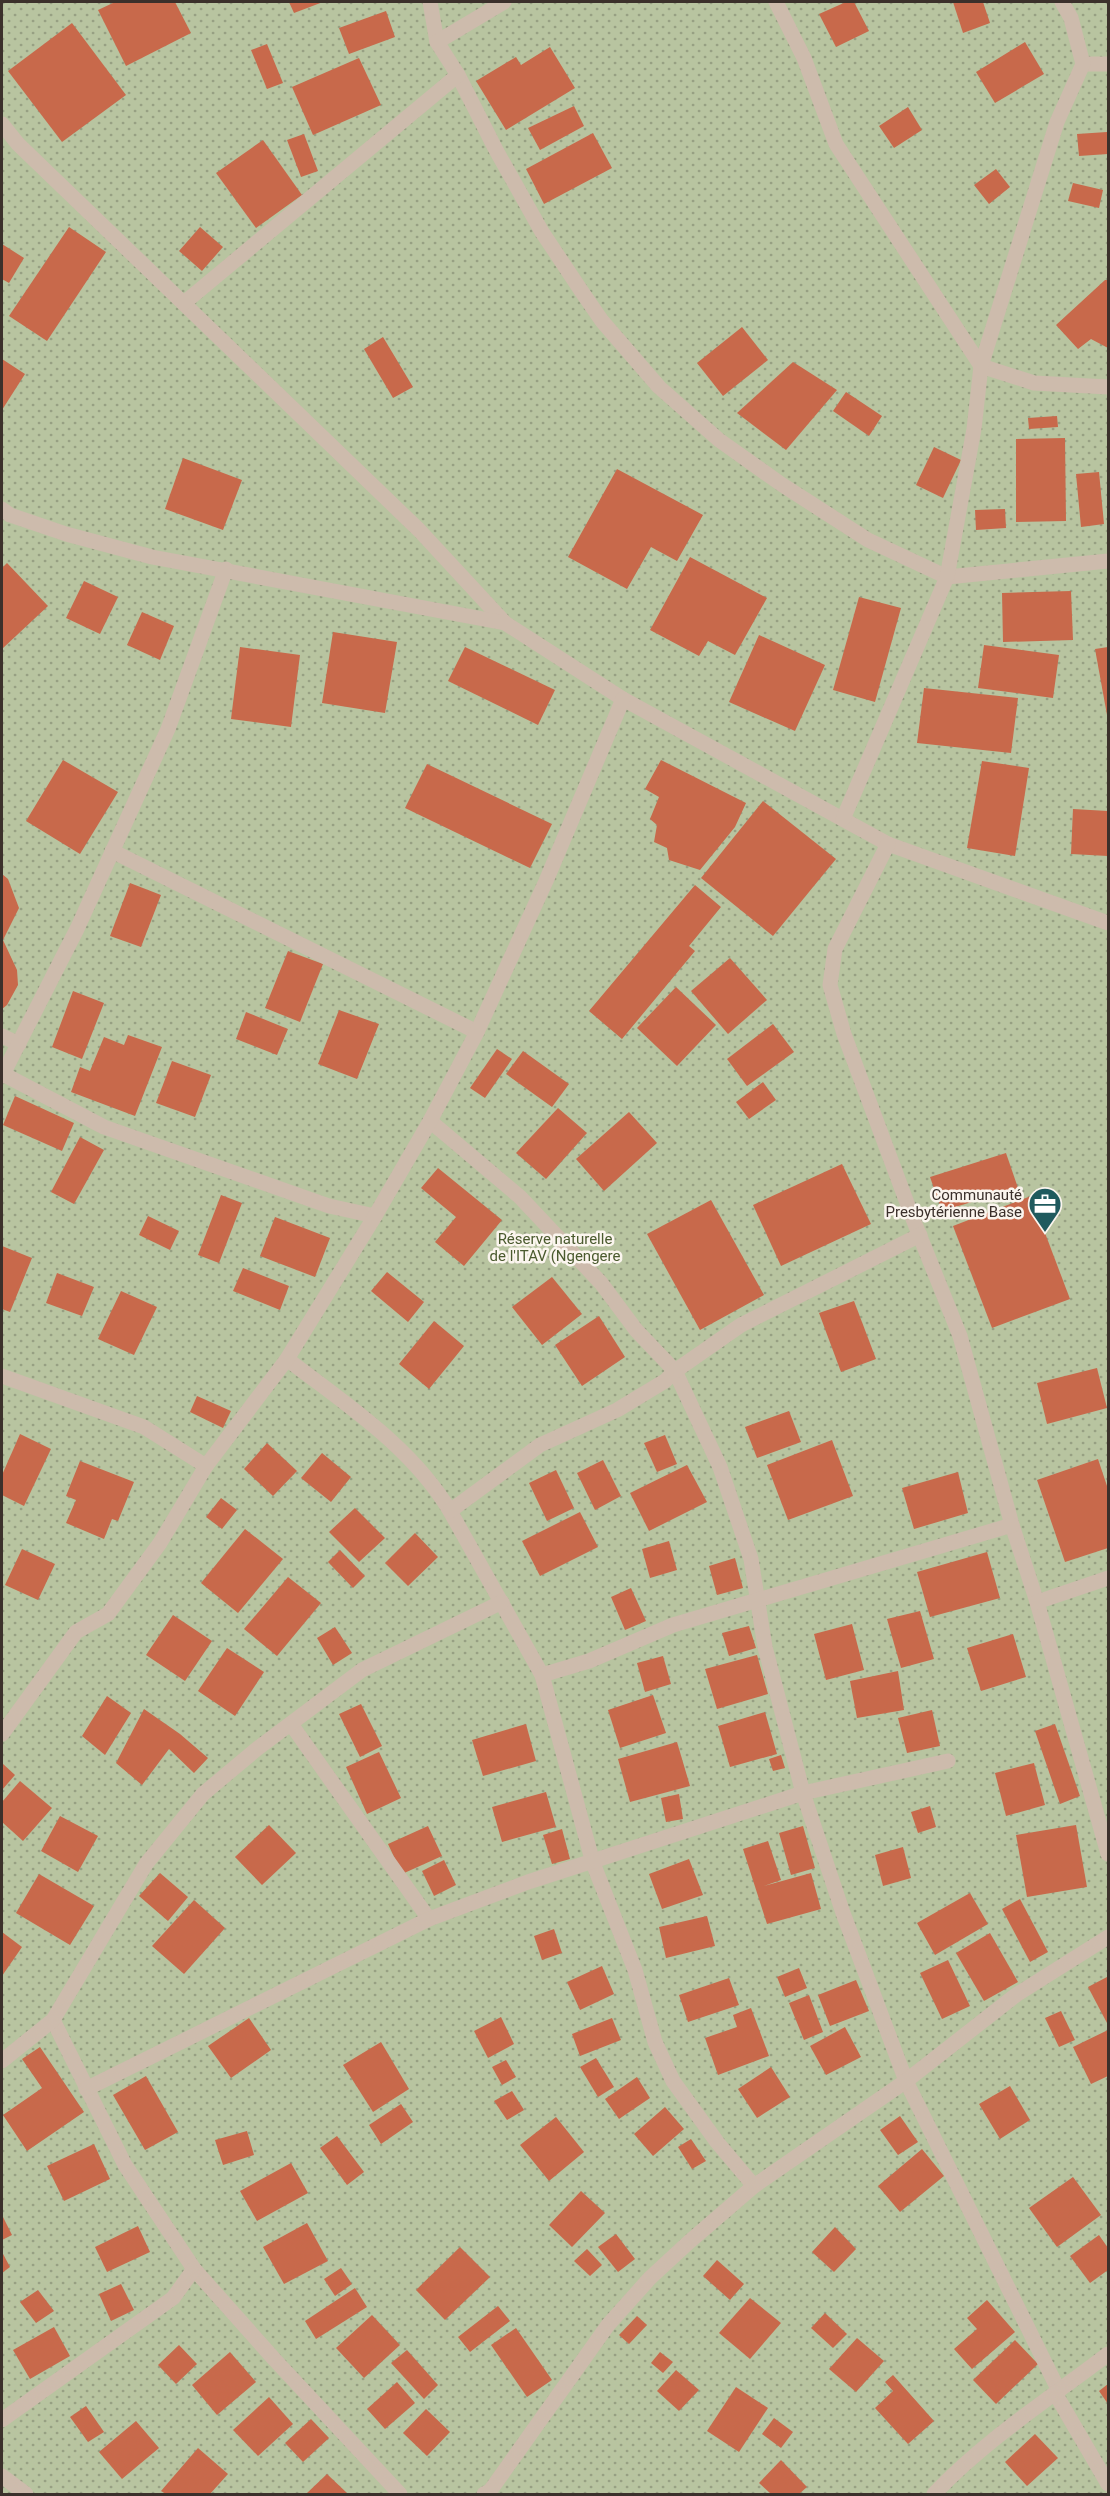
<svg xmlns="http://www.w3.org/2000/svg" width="1110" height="2496" viewBox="0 0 1110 2496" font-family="Roboto,sans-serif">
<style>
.green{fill:url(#green-dots)}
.building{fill:#c8694b}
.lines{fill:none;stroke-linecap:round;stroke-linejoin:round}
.minor{stroke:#cdbbac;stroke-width:15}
.labels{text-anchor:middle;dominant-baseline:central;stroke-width:5;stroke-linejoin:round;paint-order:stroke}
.poi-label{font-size:15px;fill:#3b302b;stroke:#fbf5ee;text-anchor:end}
.park-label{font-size:15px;fill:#4a5a2e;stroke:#fbf5ee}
</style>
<defs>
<pattern id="green-dots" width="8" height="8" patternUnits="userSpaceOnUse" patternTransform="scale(1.5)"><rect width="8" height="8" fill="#b8c4a0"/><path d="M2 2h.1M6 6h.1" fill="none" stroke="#97a083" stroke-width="1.8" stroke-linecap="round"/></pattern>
</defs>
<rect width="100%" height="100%" fill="#f4ebe1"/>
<rect class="green" x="2" y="2" width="1106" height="2492"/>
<g class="building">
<polygon points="115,2 175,2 191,33 126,66 98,10"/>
<polygon points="289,2 323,2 294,13"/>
<polygon points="846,2 854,2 869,31 836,47 819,14"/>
<polygon points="953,2 983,2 990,23 963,33"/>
<polygon points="386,11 395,37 349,54 339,28"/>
<polygon points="72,23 126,95 62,142 8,71"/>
<polygon points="1025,42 1044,74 995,103 976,72"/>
<polygon points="267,44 283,83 267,89 251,50"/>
<polygon points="550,47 575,88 506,130 476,81 516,57 521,65"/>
<polygon points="359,58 381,105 313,135 292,87"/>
<polygon points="574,106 584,126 540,150 528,128"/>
<polygon points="908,107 922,130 894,148 879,126"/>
<polygon points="1107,132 1108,154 1079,156 1077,134"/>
<polygon points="593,133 612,168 544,204 526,169"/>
<polygon points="304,134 318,171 301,177 287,140"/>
<polygon points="263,140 302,195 256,228 216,173"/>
<polygon points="996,169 1010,187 989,204 974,185"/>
<polygon points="1073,183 1103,190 1099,208 1068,201"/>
<polygon points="69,227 106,252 47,341 9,316"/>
<polygon points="200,227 223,247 202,271 179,251"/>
<polygon points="2,244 24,258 9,283 2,279"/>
<polygon points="1105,280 1108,280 1108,348 1091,339 1078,349 1056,325"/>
<polygon points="742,327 768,360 723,396 697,363"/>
<polygon points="383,337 413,387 393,398 364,349"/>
<polygon points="2,359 25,374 2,410"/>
<polygon points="793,362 837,390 786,450 737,413"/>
<polygon points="846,392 882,416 869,436 833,411"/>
<polygon points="1057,416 1058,427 1029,429 1028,418"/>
<polygon points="1065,438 1066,521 1016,522 1016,439"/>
<polygon points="934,447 961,460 943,498 916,485"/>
<polygon points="183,458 242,480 223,530 165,509"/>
<polygon points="617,469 703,515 677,561 651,547 627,589 568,557"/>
<polygon points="1099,472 1104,524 1081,527 1076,474"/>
<polygon points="1005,509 1006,528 976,530 975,510"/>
<polygon points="690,557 767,598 735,655 708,641 699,656 650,630"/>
<polygon points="7,563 48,606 2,649 2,568"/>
<polygon points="84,581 118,597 100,634 66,618"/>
<polygon points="1071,591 1073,640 1003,642 1002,593"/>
<polygon points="859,597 901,608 875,702 833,690"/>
<polygon points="142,612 174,626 160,660 127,645"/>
<polygon points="333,632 397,642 385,713 322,703"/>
<polygon points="759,635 825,665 795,731 729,702"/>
<polygon points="984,645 1059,655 1053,698 978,688"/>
<polygon points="240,647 300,655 291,727 231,719"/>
<polygon points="465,647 555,690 538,725 448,681"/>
<polygon points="1108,647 1108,715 1107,715 1095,649"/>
<polygon points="924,688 1018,698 1011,753 917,743"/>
<polygon points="63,760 118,792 80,854 26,821"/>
<polygon points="661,760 746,803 735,827 700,870 669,860 667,848 654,842 657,825 650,819 659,797 645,789"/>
<polygon points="982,761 1029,768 1015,856 967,848"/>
<polygon points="427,764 552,824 530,868 405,808"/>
<polygon points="763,801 836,859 773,936 701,878"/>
<polygon points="1073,809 1108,811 1108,856 1071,854"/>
<polygon points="2,874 8,879 19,908 3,940 17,970 18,985 7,1005 2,1009"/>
<polygon points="130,883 161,895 141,947 110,936"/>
<polygon points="695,885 721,907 689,946 695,951 622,1039 589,1011"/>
<polygon points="288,951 323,964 300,1022 265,1008"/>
<polygon points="730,958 767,1000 728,1034 691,991"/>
<polygon points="676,987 716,1025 677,1066 637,1028"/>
<polygon points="73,991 104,1003 82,1059 52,1047"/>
<polygon points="339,1010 379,1024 357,1079 318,1064"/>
<polygon points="246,1012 288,1029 277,1055 236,1039"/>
<polygon points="773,1024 794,1052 747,1086 727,1059"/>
<polygon points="128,1035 162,1047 135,1116 71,1092 80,1067 90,1071 104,1037 124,1045"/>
<polygon points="497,1049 512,1059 485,1098 470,1088"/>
<polygon points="523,1051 569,1084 552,1107 506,1074"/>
<polygon points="172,1061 211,1075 195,1117 156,1103"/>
<polygon points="763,1082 776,1100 749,1119 736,1102"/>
<polygon points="15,1096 74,1123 62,1151 3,1125"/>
<polygon points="558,1108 587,1133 546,1179 516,1153"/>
<polygon points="629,1112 657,1143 604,1191 576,1159"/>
<polygon points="80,1137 104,1150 74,1204 51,1192"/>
<polygon points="1006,1153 1018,1188 942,1211 930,1177"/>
<polygon points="842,1164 871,1224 781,1266 753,1205"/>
<polygon points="438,1168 502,1220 464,1266 435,1242 456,1217 421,1188"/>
<polygon points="221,1195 242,1203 219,1263 198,1255"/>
<polygon points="1031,1196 1070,1299 992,1328 953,1226"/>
<polygon points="711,1200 764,1295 700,1330 647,1234"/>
<polygon points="148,1216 179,1231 170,1250 139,1235"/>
<polygon points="275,1217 330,1238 315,1277 260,1256"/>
<polygon points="2,1246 32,1258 10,1312 2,1309"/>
<polygon points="243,1268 289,1286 280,1310 233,1291"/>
<polygon points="387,1272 424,1302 408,1322 371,1291"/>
<polygon points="57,1273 94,1287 82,1316 46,1303"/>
<polygon points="552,1277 582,1314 542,1345 512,1307"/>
<polygon points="121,1291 157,1307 134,1355 98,1339"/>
<polygon points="854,1301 876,1359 841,1372 819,1313"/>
<polygon points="599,1316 625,1357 582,1386 555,1345"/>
<polygon points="434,1321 464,1346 429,1389 399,1364"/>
<polygon points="1097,1368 1107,1408 1047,1424 1037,1383"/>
<polygon points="197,1396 231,1411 223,1428 190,1412"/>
<polygon points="789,1411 801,1442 757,1458 745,1427"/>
<polygon points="20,1434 51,1449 24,1506 2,1495 2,1475"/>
<polygon points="665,1435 677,1464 657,1472 644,1443"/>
<polygon points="832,1440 853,1496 788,1520 767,1465"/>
<polygon points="267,1443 297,1471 273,1496 244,1469"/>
<polygon points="322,1453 351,1477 331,1502 301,1478"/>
<polygon points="1098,1459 1108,1489 1108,1548 1065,1562 1037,1480"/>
<polygon points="603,1460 621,1496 595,1510 577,1473"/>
<polygon points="80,1461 134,1482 118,1521 112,1519 104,1539 66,1523 76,1500 66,1496"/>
<polygon points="687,1465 707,1502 649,1531 630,1493"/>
<polygon points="556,1470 574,1508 547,1521 529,1483"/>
<polygon points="958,1472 968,1513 914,1529 902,1488"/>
<polygon points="221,1498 237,1510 222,1529 206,1517"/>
<polygon points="355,1508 385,1538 359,1562 329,1532"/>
<polygon points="580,1512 598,1547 540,1576 522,1541"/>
<polygon points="245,1529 283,1559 238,1613 201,1583"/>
<polygon points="415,1533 438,1557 408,1586 385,1563"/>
<polygon points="669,1541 677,1570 650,1578 642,1549"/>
<polygon points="22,1549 55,1564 38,1600 5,1585"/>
<polygon points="340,1550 365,1576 353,1588 328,1562"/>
<polygon points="987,1552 1000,1598 930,1617 917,1572"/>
<polygon points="735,1558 743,1588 717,1595 709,1566"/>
<polygon points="288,1577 321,1603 277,1656 244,1629"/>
<polygon points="631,1588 646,1621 625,1630 611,1597"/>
<polygon points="920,1611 934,1659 901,1668 887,1619"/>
<polygon points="173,1615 212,1641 185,1681 146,1655"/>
<polygon points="852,1624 864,1670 826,1680 814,1634"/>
<polygon points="749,1626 756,1648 729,1656 722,1633"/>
<polygon points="335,1627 352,1653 333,1665 317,1638"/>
<polygon points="1013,1634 1026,1677 981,1691 967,1648"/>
<polygon points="227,1648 264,1672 235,1716 198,1691"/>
<polygon points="757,1655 768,1694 717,1709 705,1669"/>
<polygon points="663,1656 671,1684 645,1692 637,1663"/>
<polygon points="898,1671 904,1710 857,1718 850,1681"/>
<polygon points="653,1695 666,1733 620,1748 608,1710"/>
<polygon points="107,1696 131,1713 105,1755 82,1736"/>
<polygon points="361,1704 382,1746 360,1757 339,1714"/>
<polygon points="144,1709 180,1734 208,1758 194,1773 169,1749 142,1785 116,1763"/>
<polygon points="932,1710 940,1746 907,1753 898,1718"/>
<polygon points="765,1712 777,1754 730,1767 718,1726"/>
<polygon points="526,1724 536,1761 483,1776 472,1740"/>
<polygon points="1055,1724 1080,1796 1060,1804 1035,1731"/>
<polygon points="677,1742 690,1786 630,1802 618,1759"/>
<polygon points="379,1752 401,1798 367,1814 346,1767"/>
<polygon points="781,1755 785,1768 773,1771 769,1759"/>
<polygon points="2,1763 15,1775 2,1790"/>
<polygon points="1034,1763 1045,1805 1006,1816 995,1773"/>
<polygon points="20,1781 52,1808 23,1841 2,1822 2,1802"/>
<polygon points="546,1792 556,1827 502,1842 492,1807"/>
<polygon points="679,1794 683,1819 666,1822 661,1798"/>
<polygon points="930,1806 936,1827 918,1833 911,1812"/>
<polygon points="60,1816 98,1836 78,1872 41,1851"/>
<polygon points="269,1825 296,1853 262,1885 235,1857"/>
<polygon points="1076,1825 1087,1887 1027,1897 1016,1835"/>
<polygon points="428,1826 442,1856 402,1874 388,1844"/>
<polygon points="803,1826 815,1868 791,1875 779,1833"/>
<polygon points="562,1829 570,1859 552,1864 543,1835"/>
<polygon points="768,1841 781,1880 764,1886 811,1873 821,1909 767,1924 743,1849"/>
<polygon points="903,1847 911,1878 883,1886 875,1855"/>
<polygon points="689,1859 703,1895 662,1909 649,1874"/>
<polygon points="444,1860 456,1885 434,1896 422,1871"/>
<polygon points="160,1873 188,1897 168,1921 139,1896"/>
<polygon points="39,1874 94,1906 70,1945 16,1913"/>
<polygon points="970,1893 988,1924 935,1955 917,1923"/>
<polygon points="1020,1899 1048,1952 1030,1962 1002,1909"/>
<polygon points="194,1900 225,1928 184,1974 152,1946"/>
<polygon points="707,1916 715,1946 666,1958 659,1927"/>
<polygon points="554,1929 562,1953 542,1960 534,1936"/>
<polygon points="2,1932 22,1947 2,1976"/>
<polygon points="990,1933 1018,1982 984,2001 956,1953"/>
<polygon points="948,1960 970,2006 942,2019 920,1973"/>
<polygon points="602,1966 614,1994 580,2010 567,1982"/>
<polygon points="799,1968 807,1988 785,1997 777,1977"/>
<polygon points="1107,1977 1108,2022 1107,2023 1088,1987"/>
<polygon points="729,1978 739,2005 688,2022 679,1995"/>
<polygon points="856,1980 869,2011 830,2026 818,1995"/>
<polygon points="809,1995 823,2032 804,2040 789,2003"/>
<polygon points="751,2008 769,2056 718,2075 705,2038 737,2027 733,2015"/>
<polygon points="1061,2011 1075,2040 1059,2047 1045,2018"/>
<polygon points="501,2017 514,2044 488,2058 474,2031"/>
<polygon points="249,2018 271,2050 231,2078 208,2046"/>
<polygon points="612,2018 621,2040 580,2056 572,2034"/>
<polygon points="845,2027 861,2057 826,2075 810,2046"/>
<polygon points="1108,2030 1108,2076 1091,2084 1073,2047"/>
<polygon points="381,2042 409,2089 373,2112 343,2065"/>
<polygon points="40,2047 84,2112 27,2151 3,2115 42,2088 22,2059"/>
<polygon points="596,2058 614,2087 598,2097 580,2067"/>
<polygon points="506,2060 516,2077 502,2085 492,2067"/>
<polygon points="771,2067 790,2097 757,2118 738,2089"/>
<polygon points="146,2076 178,2132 145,2150 113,2095"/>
<polygon points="637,2077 650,2098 619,2119 605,2099"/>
<polygon points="1010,2086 1030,2120 1000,2139 979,2104"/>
<polygon points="512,2091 524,2110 507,2120 494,2101"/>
<polygon points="401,2104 413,2122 381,2144 369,2125"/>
<polygon points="665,2107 684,2129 653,2156 634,2134"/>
<polygon points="900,2116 918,2142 898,2155 880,2130"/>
<polygon points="556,2117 584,2152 549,2181 520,2145"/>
<polygon points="247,2131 254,2155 223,2165 215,2140"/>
<polygon points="337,2136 364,2172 347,2185 320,2148"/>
<polygon points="691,2139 706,2161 692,2169 678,2147"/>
<polygon points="94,2144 110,2179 64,2201 47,2166"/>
<polygon points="922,2149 944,2176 900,2212 878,2186"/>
<polygon points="291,2163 308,2193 257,2221 240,2191"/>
<polygon points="1073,2177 1101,2215 1057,2247 1029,2208"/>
<polygon points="581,2191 605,2213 572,2247 549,2225"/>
<polygon points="2,2215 12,2235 2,2240"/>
<polygon points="307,2223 328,2261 284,2284 263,2247"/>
<polygon points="138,2226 150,2252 107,2272 95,2247"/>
<polygon points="835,2227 856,2249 834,2272 812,2252"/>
<polygon points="616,2234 635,2259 618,2272 598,2247"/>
<polygon points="1099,2235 1108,2248 1108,2270 1090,2283 1070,2256"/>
<polygon points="460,2247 490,2277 445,2320 416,2290"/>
<polygon points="587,2249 602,2265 590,2276 574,2261"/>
<polygon points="2,2252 10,2267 2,2273"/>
<polygon points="717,2260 744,2284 730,2300 703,2276"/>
<polygon points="341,2268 352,2284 335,2296 324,2279"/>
<polygon points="121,2284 134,2310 111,2321 99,2294"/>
<polygon points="355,2288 367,2307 316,2339 305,2321"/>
<polygon points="38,2290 54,2311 36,2323 20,2302"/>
<polygon points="750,2298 781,2323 750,2359 719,2333"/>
<polygon points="987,2300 1015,2332 972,2369 954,2349 977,2329 967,2318"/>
<polygon points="498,2306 510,2321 470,2352 458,2337"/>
<polygon points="825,2313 847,2334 833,2348 811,2328"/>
<polygon points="372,2315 400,2345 364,2378 336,2348"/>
<polygon points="637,2316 647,2325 629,2344 619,2335"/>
<polygon points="54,2327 70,2356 30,2379 13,2350"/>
<polygon points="516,2328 552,2380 527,2397 491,2345"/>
<polygon points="857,2338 884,2361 856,2392 829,2369"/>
<polygon points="1015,2340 1038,2364 996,2404 973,2380"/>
<polygon points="179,2345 197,2364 176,2384 158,2365"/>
<polygon points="407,2350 438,2385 424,2399 391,2363"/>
<polygon points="230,2352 256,2382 217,2415 192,2385"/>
<polygon points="660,2352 673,2362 663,2373 651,2363"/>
<polygon points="676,2370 699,2390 679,2411 657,2391"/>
<polygon points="893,2375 934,2421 908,2444 875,2408 893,2391 885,2382"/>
<polygon points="397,2382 415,2403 385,2429 367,2409"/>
<polygon points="1108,2384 1108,2404 1099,2391"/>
<polygon points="736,2387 768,2408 739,2452 707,2431"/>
<polygon points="269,2397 293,2424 258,2456 233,2430"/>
<polygon points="86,2406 104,2432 88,2442 70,2417"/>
<polygon points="426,2409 450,2432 427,2456 403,2433"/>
<polygon points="774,2418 793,2432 781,2448 762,2434"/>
<polygon points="311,2419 329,2438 303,2462 285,2443"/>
<polygon points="136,2421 159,2448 122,2479 99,2452"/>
<polygon points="1035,2434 1058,2458 1027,2486 1005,2462"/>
<polygon points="198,2448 228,2474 210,2494 166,2494 161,2491"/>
<polygon points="781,2460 807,2487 799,2494 771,2494 759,2483"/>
<polygon points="327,2474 348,2494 306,2494"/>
</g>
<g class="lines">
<g class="minor">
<polyline points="430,2 437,42 458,75 496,150 542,232 582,292 602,321 659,387 719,440 781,484 868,540 947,577 1108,561"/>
<polyline points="776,2 804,58 836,144 981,366 1034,383 1108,387"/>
<polyline points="437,42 504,2"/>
<polyline points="1083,64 1108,64"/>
<polyline points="2,124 18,144 419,530 505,623"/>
<polyline points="184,303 458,75"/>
<polyline points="2,509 10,515 66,534 152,557 505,623 623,699 888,844 1108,923"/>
<polyline points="843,819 947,577 974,429 981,366 1057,122 1083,64 1071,18 1062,2"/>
<polyline points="888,844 835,949 830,985 844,1034 913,1219 960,1336 1012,1525 1037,1602 1108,1854"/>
<polyline points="112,851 477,1032"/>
<polyline points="2,1036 19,1044"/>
<polyline points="3,1074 104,1127 329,1206 375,1216"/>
<polyline points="2,1076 77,929 168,729 226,569"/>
<polyline points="430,1121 520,1197 601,1283 636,1330 675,1371 720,1467 751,1559 765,1647 803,1793 843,1913 906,2081 1059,2391"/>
<path d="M287,1359C345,1404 411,1446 450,1511L542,1675L593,1863L635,1970L655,2042L673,2081L717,2142L754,2186"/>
<polyline points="2,1376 144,1427 206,1466"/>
<polyline points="450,1511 540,1445 617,1410 665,1381 675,1371 741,1325 920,1235"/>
<polyline points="1037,1602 1108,1578"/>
<polyline points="542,1675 589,1661 673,1625 1012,1525"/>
<polyline points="291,1724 429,1919"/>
<polyline points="2,1734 76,1632 108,1614 160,1543 206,1466 287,1359 375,1216 430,1121 477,1032 546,881 623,699"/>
<polyline points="53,2020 125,2165 194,2269 275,2360 400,2494"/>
<polyline points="2,2061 53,2020 146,1864 203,1794 258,1748 362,1670 502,1602"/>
<polyline points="86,2089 429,1919 528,1882 803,1793 948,1761"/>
<polyline points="1055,2393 1108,2484"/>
<polyline points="2,2420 173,2298 194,2269"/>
<polyline points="2,2476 26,2494"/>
<polyline points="484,2494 490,2491 608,2325 650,2278 689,2242 754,2186 906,2081 1016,1995 1108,1937"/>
<path d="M934,2494C985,2440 1049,2399 1108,2354"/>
</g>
</g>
<defs>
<symbol id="office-pin" viewBox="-11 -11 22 30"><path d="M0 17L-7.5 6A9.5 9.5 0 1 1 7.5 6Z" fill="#1f5a5e" stroke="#fbf5ee"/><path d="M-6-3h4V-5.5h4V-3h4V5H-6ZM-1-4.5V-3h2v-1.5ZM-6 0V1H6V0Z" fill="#fff"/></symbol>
</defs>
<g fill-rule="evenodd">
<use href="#office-pin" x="1026" y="1185" width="38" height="52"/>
</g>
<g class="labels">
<g class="poi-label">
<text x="1022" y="1195">Communauté<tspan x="1022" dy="17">Presbytérienne Base</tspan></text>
</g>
<g class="park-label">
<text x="555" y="1239">Réserve naturelle<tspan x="555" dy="17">de l'ITAV (Ngengere</tspan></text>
</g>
</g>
<rect width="1110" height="2496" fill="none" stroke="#3b302b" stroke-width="6"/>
</svg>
